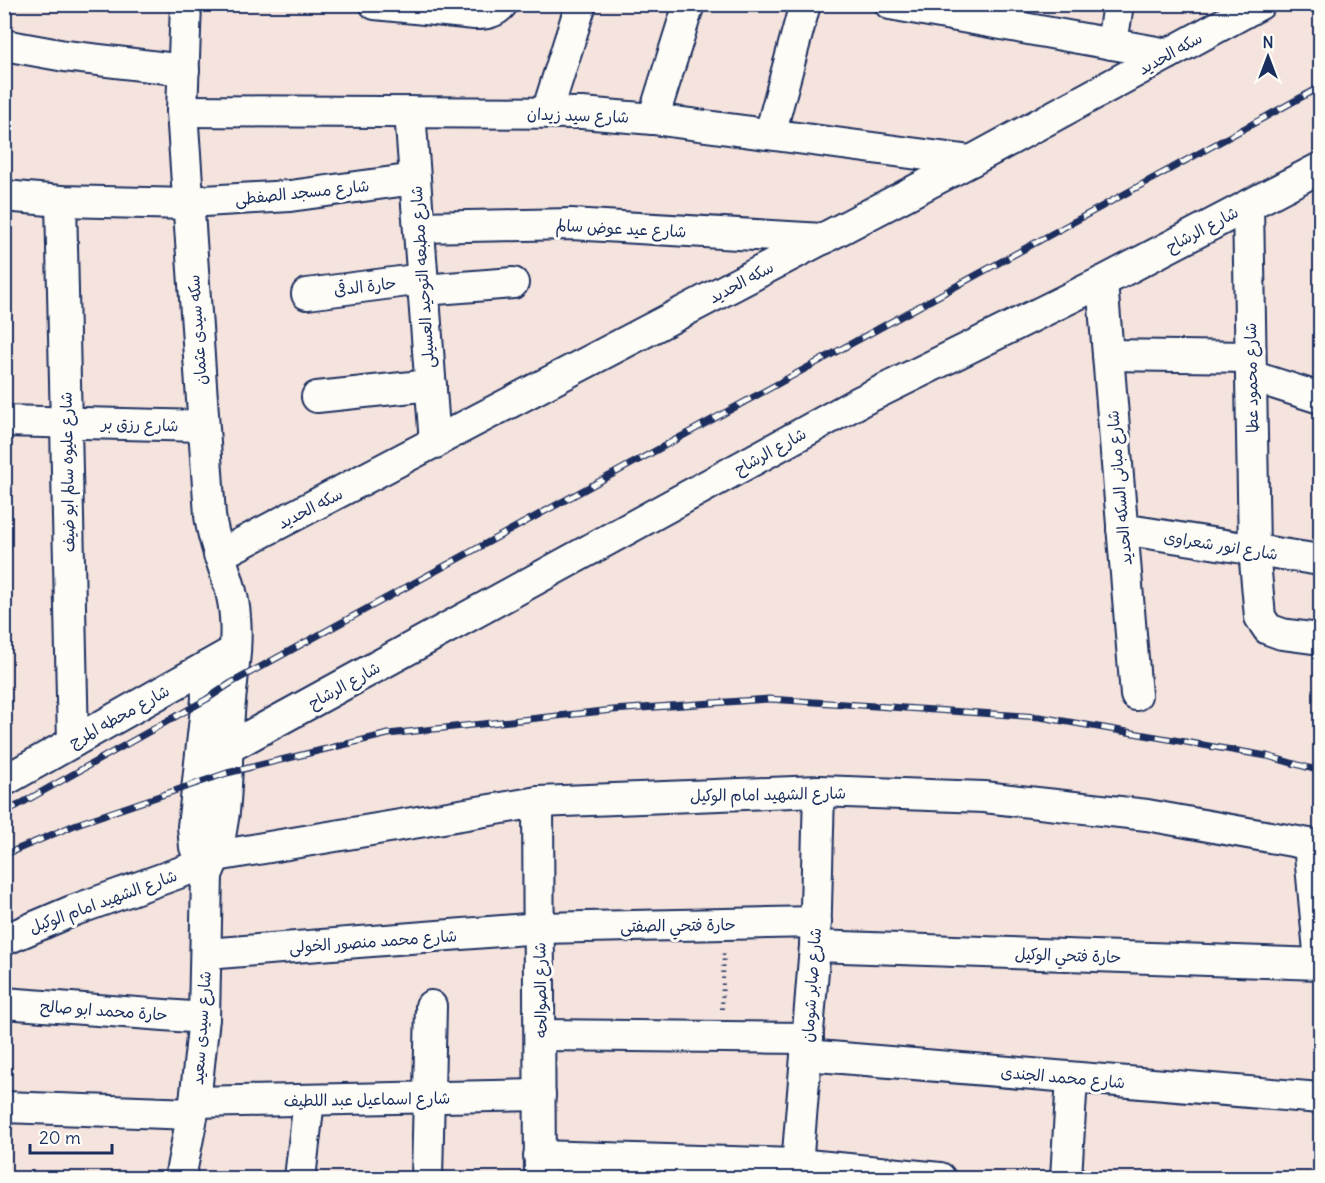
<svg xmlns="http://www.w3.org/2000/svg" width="1325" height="1183" viewBox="0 0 1325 1183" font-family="Delius,'Playpen Sans Arabic',sans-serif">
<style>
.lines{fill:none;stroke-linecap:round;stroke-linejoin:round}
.street-casing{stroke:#1b2f5e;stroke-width:34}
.path{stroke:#1b2f5e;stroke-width:4;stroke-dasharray:1.5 4.5;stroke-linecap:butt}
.street{stroke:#fdfcf7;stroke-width:30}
.rail-casing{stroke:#1b2f5e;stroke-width:7}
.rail{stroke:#fdfcf7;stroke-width:4.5;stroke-dasharray:14;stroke-linecap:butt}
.labels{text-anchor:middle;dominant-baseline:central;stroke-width:6;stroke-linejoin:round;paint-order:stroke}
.street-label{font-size:16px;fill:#1b2f5e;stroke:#fdfcf7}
</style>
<rect width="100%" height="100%" fill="#f5e3dd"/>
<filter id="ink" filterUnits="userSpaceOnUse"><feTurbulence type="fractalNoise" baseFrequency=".0167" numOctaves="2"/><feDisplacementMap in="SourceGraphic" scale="12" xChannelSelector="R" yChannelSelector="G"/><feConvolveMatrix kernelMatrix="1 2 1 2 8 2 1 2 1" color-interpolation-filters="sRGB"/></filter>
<g filter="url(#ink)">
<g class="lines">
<defs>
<g id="street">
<path d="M375,4L475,14C485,14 495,13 502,4"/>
<polyline points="890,4 1168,54"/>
<polyline points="1112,44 1118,4"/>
<polyline points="4,45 65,56 184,70"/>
<polyline points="182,111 582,113 653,119 971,161"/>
<polyline points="410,112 435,443"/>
<polyline points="547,112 581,4"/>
<polyline points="653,119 689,4"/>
<polyline points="770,134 805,4"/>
<polyline points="4,196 61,201 189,204"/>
<polyline points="61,201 73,742"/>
<polyline points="188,202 290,196 415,179"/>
<polyline points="1248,205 1254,550 1260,617 1268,629 1282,634 1320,639"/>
<polyline points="419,227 571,224 823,239"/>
<polyline points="1102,282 1136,695"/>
<polyline points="423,290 513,283"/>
<polyline points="307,294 423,279"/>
<polyline points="1108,355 1250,357"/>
<polyline points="1251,376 1320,398"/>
<polyline points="317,397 431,385"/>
<polyline points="4,421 203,426"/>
<polyline points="1122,529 1320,560"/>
<polyline points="219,555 971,161 1260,4"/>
<polyline points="206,667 207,699 193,827 195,847 207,875"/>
<polyline points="226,749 861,401 1102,282 1320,168"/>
<polyline points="4,781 234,651"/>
<polyline points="538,802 540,1178"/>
<polyline points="1309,844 1320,962"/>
<polyline points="216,856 538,802 819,791 984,797 1147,815 1309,844 1320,848"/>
<polyline points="4,940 72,911 201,865"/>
<polyline points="815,946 1320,964"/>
<polyline points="206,954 540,928 816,922"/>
<polyline points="4,1003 204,1018"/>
<polyline points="541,1035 808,1038"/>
<polyline points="806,1055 1320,1098"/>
<polyline points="195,1102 540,1095"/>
<polyline points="4,1107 192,1114"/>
<polyline points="539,1156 797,1164 940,1178"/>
<path d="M180,1178L195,1102L204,1018L207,875C231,825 225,767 229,713C231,683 238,647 235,617C233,581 214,551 210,515L182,111L186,4"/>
<polyline points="300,1178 309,1100"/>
<polyline points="427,1178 431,1006"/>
<polyline points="796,1178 815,946 819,791"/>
<polyline points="1066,1178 1072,1078"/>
</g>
</defs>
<use href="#street" class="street-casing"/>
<polyline class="path" points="722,1009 724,951"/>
<use href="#street" class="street"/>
<defs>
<g id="rail">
<polyline points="4,813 207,699 231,683 1320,87"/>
<polyline points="4,855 77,824 227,773 388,734 613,710 769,699 1040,717 1267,756 1320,771"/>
</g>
</defs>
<use href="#rail" class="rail-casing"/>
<use href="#rail" class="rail"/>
</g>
</g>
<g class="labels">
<g class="street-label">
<text transform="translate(1170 53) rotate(-29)">سكه الحديد</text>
<text transform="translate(578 115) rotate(2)">شارع سيد زيدان</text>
<text transform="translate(302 192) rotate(-6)">شارع مسجد الصفطى</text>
<text transform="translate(621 228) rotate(3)">شارع عيد عوض سالم</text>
<text transform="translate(1202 229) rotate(-28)">شارع الرشاح</text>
<text transform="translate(422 277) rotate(-94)">شارع مطبعه التوحيد العسيلى</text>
<text transform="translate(741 282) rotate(-28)">سكه الحديد</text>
<text transform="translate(365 286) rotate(-7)">حارة الدقى</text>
<text transform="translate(197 330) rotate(-94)">سكه سيدى عثمان</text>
<text transform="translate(1251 378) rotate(-91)">شارع محمود عطا</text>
<text transform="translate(140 424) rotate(2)">شارع رزق بر</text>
<text transform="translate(770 451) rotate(-29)">شارع الرشاح</text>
<text transform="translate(67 472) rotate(-91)">شارع عليوه سالم ابو ضيف</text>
<text transform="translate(1119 488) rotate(-95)">شارع مبانى السكه الحديد</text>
<text transform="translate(310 508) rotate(-27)">سكه الحديد</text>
<text transform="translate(1221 545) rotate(9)">شارع انور شعراوى</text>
<text transform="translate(344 685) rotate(-29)">شارع الرشاح</text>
<text transform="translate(119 716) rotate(-29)">شارع محطه المرج</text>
<text transform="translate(768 794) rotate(-1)">شارع الشهيد امام الوكيل</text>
<text transform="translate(103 901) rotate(-20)">شارع الشهيد امام الوكيل</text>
<text transform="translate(678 925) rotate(-1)">حارة فتحي الصفتى</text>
<text transform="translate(373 941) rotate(-4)">شارع محمد منصور الخولى</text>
<text transform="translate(1068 955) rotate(2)">حارة فتحي الوكيل</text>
<text transform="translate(811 985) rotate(-86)">شارع صابر شومان</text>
<text transform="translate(540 990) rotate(-91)">شارع الصوالحه</text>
<text transform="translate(104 1010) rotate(4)">حارة محمد ابو صالح</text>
<text transform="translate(201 1028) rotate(-86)">شارع سيدى سعيد</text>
<text transform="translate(1063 1077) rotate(5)">شارع محمد الجندى</text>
<text transform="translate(367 1099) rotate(-1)">شارع اسماعيل عبد اللطيف</text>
</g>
</g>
<rect width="1325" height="1183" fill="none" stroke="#fdfcf7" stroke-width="24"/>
<rect x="12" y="12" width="1301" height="1159" fill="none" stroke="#1b2f5e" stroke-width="2" filter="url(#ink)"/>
<g transform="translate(1268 57)" stroke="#fdfcf7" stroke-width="4.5" paint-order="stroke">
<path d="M0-4.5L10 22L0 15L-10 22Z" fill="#1b2f5e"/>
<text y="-9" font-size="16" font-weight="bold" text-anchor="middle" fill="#1b2f5e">N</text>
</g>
<path d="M30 1144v9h82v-9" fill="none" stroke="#1b2f5e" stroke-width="3"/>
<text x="39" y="1144" font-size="18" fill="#1b2f5e" stroke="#fdfcf7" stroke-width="4.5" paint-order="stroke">20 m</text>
</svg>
